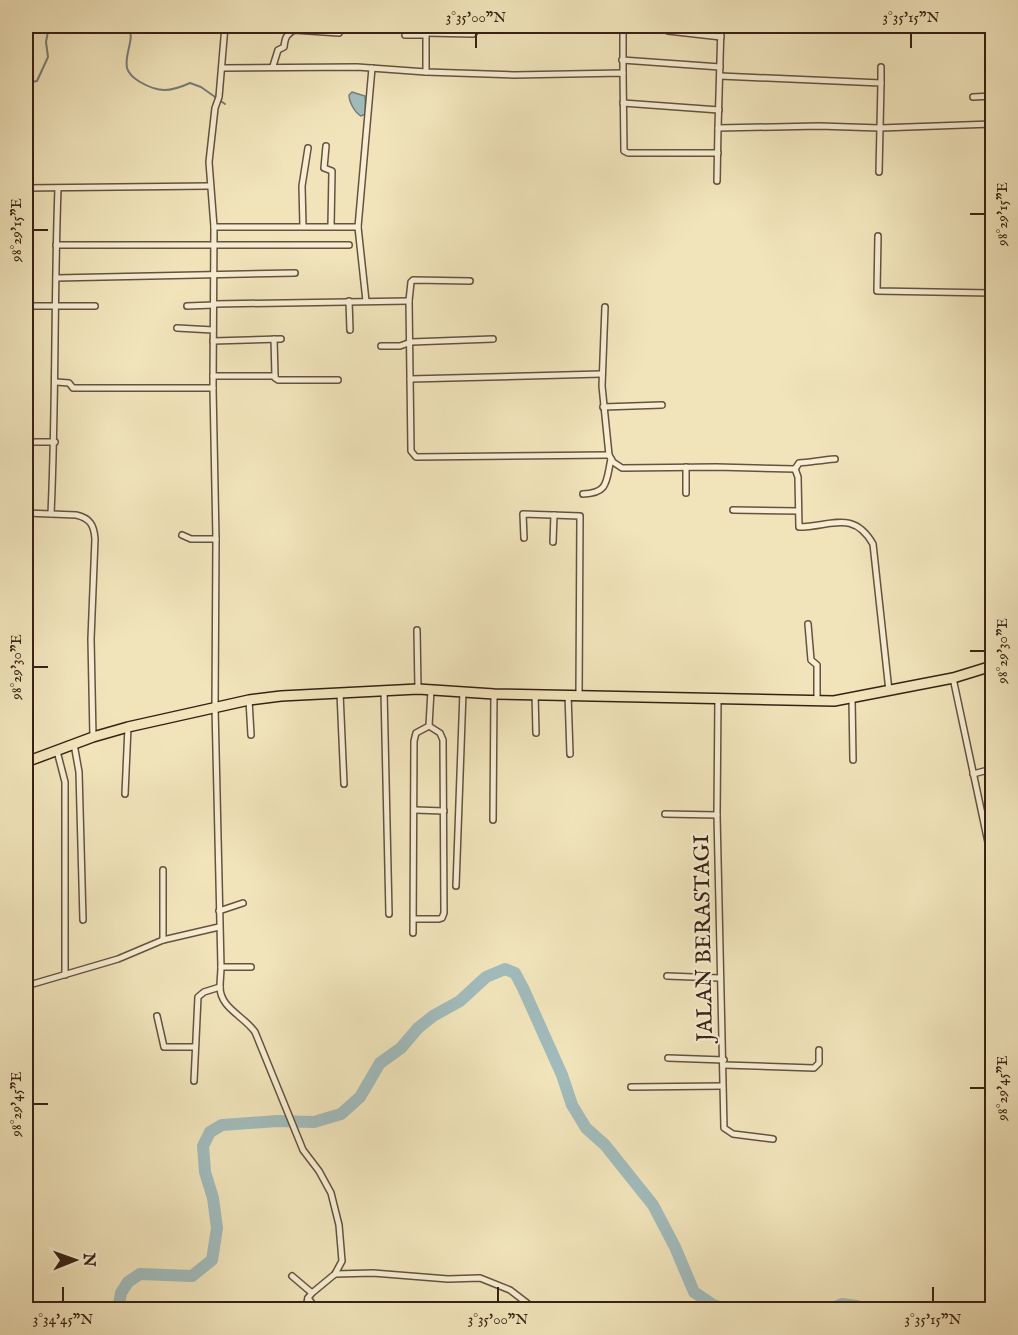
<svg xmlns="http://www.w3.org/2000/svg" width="1018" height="1335" viewBox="0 0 1018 1335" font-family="'IM FELL English',serif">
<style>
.water{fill:#a1bbbc;stroke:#777d78;stroke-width:1.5}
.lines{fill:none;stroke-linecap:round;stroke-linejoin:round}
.stream{stroke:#777d78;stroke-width:2}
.river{stroke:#a1bbbc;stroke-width:12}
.street-casing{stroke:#66523d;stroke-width:8}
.primary-casing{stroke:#382113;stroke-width:12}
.street{stroke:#f6edd3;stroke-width:5}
.primary{stroke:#f1e4bb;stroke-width:9}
.ticks{fill:none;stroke:#382113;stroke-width:2}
.labels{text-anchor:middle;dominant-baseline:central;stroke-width:4.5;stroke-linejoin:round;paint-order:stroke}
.street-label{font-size:22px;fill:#382113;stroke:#f6edd3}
.neatline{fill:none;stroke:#382113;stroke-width:2}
.ticks-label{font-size:15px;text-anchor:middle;fill:#382113}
</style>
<rect width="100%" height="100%" fill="#f1e4bb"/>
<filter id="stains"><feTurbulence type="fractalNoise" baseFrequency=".00333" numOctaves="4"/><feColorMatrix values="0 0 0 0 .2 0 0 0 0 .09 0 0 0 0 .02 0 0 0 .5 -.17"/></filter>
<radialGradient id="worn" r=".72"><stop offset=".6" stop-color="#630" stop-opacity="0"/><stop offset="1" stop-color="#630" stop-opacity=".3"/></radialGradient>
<path class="water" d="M352,92L365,96L366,114L361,116C355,113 349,102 349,95Z"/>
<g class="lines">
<g class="stream">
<path d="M129,26C135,40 124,54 127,68C129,75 135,79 140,82C159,93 170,92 190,83L201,87L225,104"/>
<polyline points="26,83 37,81 48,57 46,42 49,26"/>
</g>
<g class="river">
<polyline points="118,1310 121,1293 128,1282 140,1274 192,1276 212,1260 217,1228 213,1198 205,1172 203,1146 210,1132 222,1125 277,1121 314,1122 341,1114 360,1097 380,1063 401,1048 418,1028 433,1016 460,1001 486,977 505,969 515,973 523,988 562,1075 572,1105 586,1128 605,1145 653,1205 675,1247 694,1292 713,1305 727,1310"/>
<polyline points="828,1310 842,1304 857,1306 859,1310"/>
</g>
<defs>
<g id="street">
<path d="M225,26L219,97L215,108L209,162L214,227L213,388L216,539L215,707L221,967C221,973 220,980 220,987C220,1008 244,1016 255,1032L303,1150L319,1171L331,1193L339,1225L342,1261L335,1274L312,1293L308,1298L305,1310"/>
<polyline points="623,26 623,73"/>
<polyline points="745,26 754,26"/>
<polyline points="668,31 721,37"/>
<polyline points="426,33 473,34 476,31 476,26"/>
<polyline points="405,35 426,35"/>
<polyline points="622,60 720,67"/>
<path d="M273,66L278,50L284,47C285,38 286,35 294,30L339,33"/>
<polyline points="222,68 357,67 426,72 514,75 623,73 624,151 628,153 718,153"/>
<polyline points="426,72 426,26"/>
<polyline points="720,76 881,83 879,172"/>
<polyline points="881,83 881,67"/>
<polyline points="973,97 992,96"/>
<polyline points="623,103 719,110"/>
<polyline points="718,128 721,26"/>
<polyline points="326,146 324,168 332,171 331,226"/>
<polyline points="717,181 718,128 819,126 880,128 992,124"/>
<polyline points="26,188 209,186"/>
<polyline points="303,226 302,186 308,148"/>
<polyline points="214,227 358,227"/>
<polyline points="878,236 877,291 992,293"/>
<polyline points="56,245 349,245"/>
<polyline points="56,278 295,273"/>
<polyline points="470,281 413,280 411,282 409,301 411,451 416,457 609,455"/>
<polyline points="349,301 350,330"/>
<polyline points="366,301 358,227 372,68"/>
<polyline points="214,304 409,301"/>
<polyline points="26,306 95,306"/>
<polyline points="187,306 214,305"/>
<polyline points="605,307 602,386 609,455 613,462 622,468 716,467 795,469"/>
<polyline points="177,328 213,330"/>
<polyline points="274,339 275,376"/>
<polyline points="213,341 281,339"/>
<polyline points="381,346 400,346 411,342 493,339"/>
<polyline points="213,376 275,376 275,378 278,380 338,380"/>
<polyline points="410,379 601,374"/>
<polyline points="56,382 69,383 73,388 213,388"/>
<polyline points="603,407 662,405"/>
<polyline points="26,442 55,442"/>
<path d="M795,469L798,477L799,527C830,527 853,509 873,544L889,691"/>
<path d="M795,469L799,463C811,462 822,460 835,459"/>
<polyline points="686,493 686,467"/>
<path d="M583,494C609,493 606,481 611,459"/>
<polyline points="733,510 798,511"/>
<path d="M26,513L76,515C90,518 94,525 95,539L91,639L93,737"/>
<path d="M51,514C56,405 54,297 58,188"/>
<polyline points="182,535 191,539 216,539"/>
<polyline points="524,538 523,514 580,516 579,695"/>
<polyline points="553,542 554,515"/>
<polyline points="808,624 811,660 817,665 817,701"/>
<polyline points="417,630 418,689"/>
<polyline points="987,668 992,687"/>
<polyline points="953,678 992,861"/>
<polyline points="384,691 389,914"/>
<polyline points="340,693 344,784"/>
<polyline points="535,694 536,733"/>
<polyline points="568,694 570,754"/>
<polyline points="852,698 853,760"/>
<polyline points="718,699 717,815 724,1128 733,1134 773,1139"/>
<polyline points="249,700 251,735"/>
<polyline points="74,744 79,772 83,920"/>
<polyline points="57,751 65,782 65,975"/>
<polyline points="973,774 992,769"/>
<polyline points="125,794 128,727"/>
<polyline points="415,810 444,811"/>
<polyline points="665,814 717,815"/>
<polyline points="493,820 494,694"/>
<polyline points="163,870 163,940"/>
<polyline points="456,886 463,692"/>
<polyline points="219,911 243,903"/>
<polyline points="414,919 439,919 442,918 444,913 443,740 440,733 429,726"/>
<polyline points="413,933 414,741 416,733 429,726 431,690"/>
<polyline points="221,967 251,967"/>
<polyline points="667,976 720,978"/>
<polyline points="26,986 118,959 163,940 219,927"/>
<polyline points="157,1016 164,1047 194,1047"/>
<polyline points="668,1058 724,1060"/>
<polyline points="724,1065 814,1068 819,1063 819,1050"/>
<polyline points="194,1081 198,997 204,992 220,987"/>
<polyline points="631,1087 722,1086"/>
<polyline points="335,1274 373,1273 448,1279 480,1278 510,1290 536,1310"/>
<polyline points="292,1276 312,1293"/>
<polyline points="308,1298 317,1310"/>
</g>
<polyline id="primary" points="26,762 93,737 128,727 249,700 281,696 418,689 494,694 834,701 953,678 992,666"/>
</defs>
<use href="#street" class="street-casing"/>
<use href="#primary" class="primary-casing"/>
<use href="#street" class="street"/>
<use href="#primary" class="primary"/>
</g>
<path class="ticks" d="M476,33V48M911,33V48M970,214H985M33,230H48M970,651H985M33,667H48M970,1088H985M33,1104H48M63,1287V1302M498,1287V1302M933,1287V1302"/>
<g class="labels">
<g class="street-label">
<text transform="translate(704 938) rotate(-91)">JALAN BERASTAGI</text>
</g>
</g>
<rect width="1018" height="1335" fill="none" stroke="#f1e4bb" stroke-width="66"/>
<g transform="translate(75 1260) rotate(89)" stroke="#f6edd3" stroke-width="4.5" paint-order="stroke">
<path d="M0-4.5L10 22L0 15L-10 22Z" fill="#382113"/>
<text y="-9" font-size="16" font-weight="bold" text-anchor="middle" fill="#382113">N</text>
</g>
<rect x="33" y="33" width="952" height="1269" class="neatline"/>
<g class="ticks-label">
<text x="476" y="22">3°35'00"N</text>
<text x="911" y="22">3°35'15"N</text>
<text transform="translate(1002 214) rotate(-90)" y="5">98°29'15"E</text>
<text transform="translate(16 230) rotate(-90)" y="5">98°29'15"E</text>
<text transform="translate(1002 651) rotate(-90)" y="5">98°29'30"E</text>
<text transform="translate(16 667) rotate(-90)" y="5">98°29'30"E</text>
<text transform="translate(1002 1088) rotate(-90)" y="5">98°29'45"E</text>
<text transform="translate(16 1104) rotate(-90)" y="5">98°29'45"E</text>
<text x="63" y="1324">3°34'45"N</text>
<text x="498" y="1324">3°35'00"N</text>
<text x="933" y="1324">3°35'15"N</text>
</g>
<rect width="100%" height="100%" filter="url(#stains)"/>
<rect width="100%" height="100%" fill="url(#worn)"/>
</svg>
